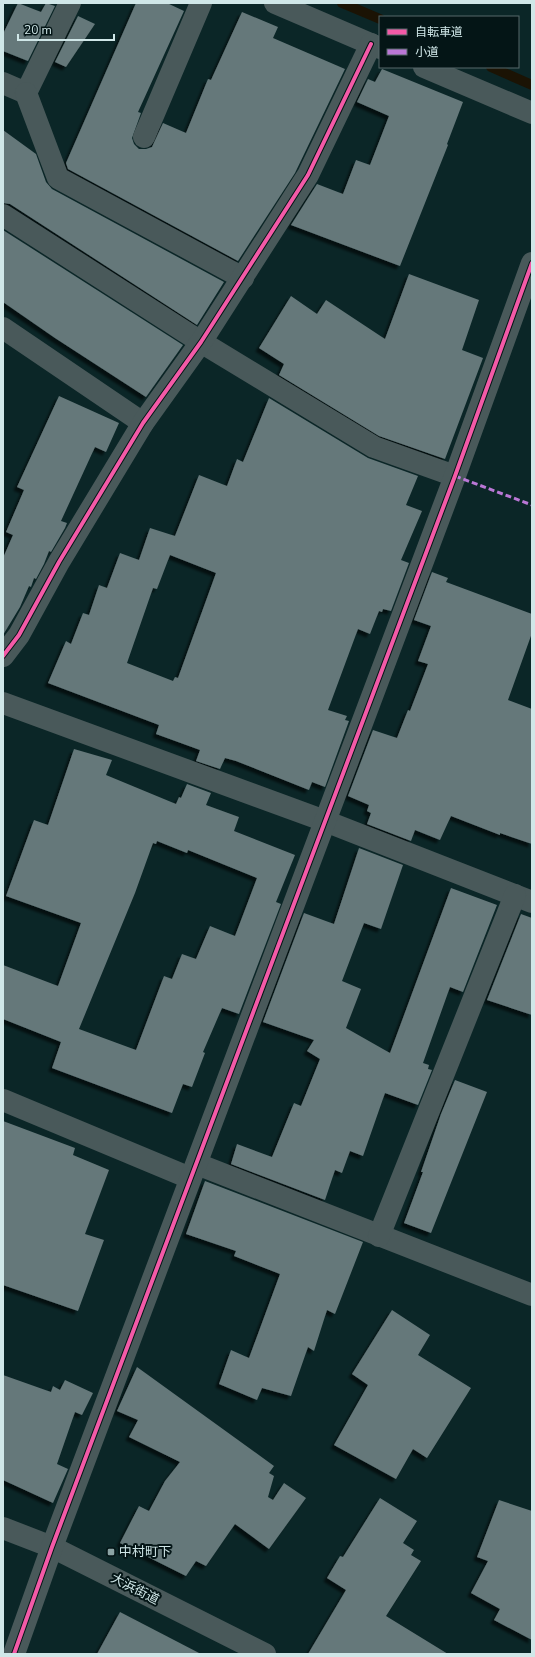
<svg xmlns="http://www.w3.org/2000/svg" width="535" height="1657" viewBox="0 0 535 1657" font-family="'Nunito Sans','Noto Sans JP',sans-serif">
<style>
.lines{fill:none;stroke-linecap:round;stroke-linejoin:round}
.stream{stroke:#1b1304;stroke-width:10}
.building{fill:#65787a;fill-rule:evenodd;filter:url(#shadow)}
.minor{stroke:#49595a;stroke-width:22}
.quiet{stroke:#ba77d6;stroke-width:3;stroke-dasharray:6 3;stroke-linecap:butt}
.cycleway-casing{stroke:#041516;stroke-width:6}
.cycleway{stroke:#f35aa7;stroke-width:4}
.poi-dot{fill:#8ba3a4;stroke:#041516;stroke-width:1.5}
.labels{text-anchor:middle;dominant-baseline:central;stroke-width:4;stroke-linejoin:round;paint-order:stroke}
.poi-label{font-size:13px;fill:#d0e7e8;stroke:#041516;text-anchor:start}
.street-label{font-size:13px;fill:#d0e7e8;stroke:#041516}
</style>
<defs>
<filter id="shadow"><feDropShadow dx="-3.5" dy="3.5" stdDeviation="1" flood-color="#0009"/></filter>
</defs>
<rect width="100%" height="100%" fill="#0b2627"/>
<g class="lines">
<g class="stream">
<polyline points="342,3 380,19"/>
<polyline points="491,67 532,85"/>
</g>
</g>
<g class="building">
<polygon points="18,3 41,12 46,3 55,6 28,61 3,51 3,34"/>
<polygon points="136,3 167,3 184,11 138,112 141,113 132,138 134,144 139,149 146,149 152,147 163,123 186,133 208,79 211,80 242,12 278,27 273,38 345,69 295,173 238,261 68,169 66,163"/>
<polygon points="78,16 95,24 66,67 55,62"/>
<polygon points="382,69 463,102 447,144 448,145 400,266 291,225 317,184 343,194 356,160 370,165 389,116 357,102 368,79 375,82"/>
<polygon points="3,130 36,154 46,182 52,189 224,282 197,325 10,204 3,203"/>
<polygon points="3,230 183,345 146,397 55,338 3,302"/>
<polygon points="409,274 479,300 462,350 483,358 445,459 379,436 279,375 284,364 259,348 291,296 317,314 326,300 385,339"/>
<polygon points="59,396 119,423 106,452 95,447 61,521 67,523 65,528 51,552 49,551 44,564 36,579 34,578 31,587 29,586 20,607 3,635 3,558 13,535 6,532 24,490 17,487"/>
<path d="M269,398L368,458L418,476L406,505L422,511L401,560L409,563L391,611L383,609L382,612L379,611L370,634L358,629L328,710L347,716L345,720L349,721L325,787L312,782L309,790L236,761L225,758L220,769L196,761L200,750L156,734L159,725L48,683L66,641L71,644L83,613L89,615L99,585L107,588L120,553L139,560L150,528L175,536L199,475L227,486L237,459L243,462ZM170,555L216,573L178,678L175,677L173,681L127,663L153,588L157,589Z"/>
<polygon points="432,572 448,578 446,582 532,614 532,633 508,700 532,709 532,844 500,833 500,835 451,816 440,840 415,830 411,841 367,824 371,813 367,811 369,805 348,796 373,730 397,738 408,710 410,711 428,664 418,661 431,626 414,620"/>
<path d="M74,749L112,760L106,775L176,804L179,797L181,798L187,784L211,793L206,805L239,817L234,831L295,855L276,902L281,904L239,1014L222,1008L203,1052L205,1053L192,1087L183,1084L172,1113L52,1068L61,1042L3,1019V965L58,986L81,923L6,896L34,820L48,825ZM157,841L187,853L188,850L257,878L235,936L210,926L196,959L182,954L172,979L164,976L136,1050L79,1029L135,893L153,843L156,844Z"/>
<polygon points="359,848 403,865 381,929 364,923 342,981 361,989 346,1028 390,1053 451,888 497,905 463,992 450,987 423,1063 429,1065 428,1069 432,1070 418,1105 385,1093 363,1156 350,1151 342,1173 335,1170 325,1200 231,1164 237,1144 272,1157 294,1103 301,1106 320,1059 307,1051 314,1040 263,1022 304,913 334,924"/>
<polygon points="521,914 532,918 532,1015 487,1000"/>
<polygon points="455,1080 487,1092 431,1233 404,1223 423,1172 421,1172 441,1114"/>
<polygon points="3,1121 75,1148 73,1155 109,1170 85,1234 104,1240 78,1311 3,1285"/>
<polygon points="205,1181 363,1242 335,1314 327,1310 314,1351 308,1347 291,1396 262,1388 257,1400 219,1384 231,1350 249,1358 280,1274 234,1256 236,1251 186,1234"/>
<polygon points="392,1310 430,1335 418,1355 471,1388 427,1458 413,1449 396,1479 334,1445 368,1385 352,1374"/>
<polygon points="137,1367 274,1466 269,1473 274,1476 268,1497 273,1500 284,1483 306,1498 269,1549 235,1524 206,1566 196,1561 186,1576 120,1543 139,1506 149,1511 165,1481 180,1462 129,1437 138,1420 117,1411"/>
<polygon points="3,1375 51,1392 53,1386 60,1390 65,1380 93,1393 82,1415 75,1412 57,1464 68,1469 53,1503 3,1480"/>
<polygon points="380,1498 417,1521 403,1543 414,1550 411,1555 421,1561 386,1616 448,1654 308,1654 346,1590 327,1578 340,1556 343,1557"/>
<polygon points="499,1500 532,1511 532,1640 494,1620 500,1609 471,1593 488,1561 477,1557"/>
<polygon points="120,1612 201,1654 97,1654"/>
</g>
<g class="lines">
<g class="minor">
<polyline points="275,3 380,48"/>
<polyline points="424,67 532,113"/>
<polyline points="3,83 26,93 70,3"/>
<polyline points="26,93 58,178 243,278"/>
<polyline points="144,137 201,3"/>
<polyline points="3,215 201,342 374,447 455,476"/>
<polyline points="3,328 143,423"/>
<polyline points="3,656 19,635 59,562 143,423 201,342 308,175 371,44"/>
<polyline points="3,703 325,821 532,902"/>
<polyline points="3,1100 190,1178"/>
<polyline points="197,1164 532,1295"/>
<polyline points="379,1236 515,895"/>
<polyline points="3,1528 52,1547 265,1654"/>
<polyline points="14,1654 52,1547 455,476 532,263"/>
</g>
<polyline class="quiet" points="455,476 532,505"/>
<defs>
<g id="cycleway">
<polyline points="3,656 19,635 59,562 143,423 201,342 308,175 371,44"/>
<polyline points="14,1654 52,1547 455,476 532,263"/>
</g>
</defs>
<use href="#cycleway" class="cycleway-casing"/>
<use href="#cycleway" class="cycleway"/>
</g>
<rect class="poi-dot" x="107" y="1548" width="8" height="8" rx="2"/>
<g class="labels">
<g class="poi-label">
<text x="119" y="1552">中村町下</text>
</g>
<g class="street-label">
<text transform="translate(135 1589) rotate(27)">大浜街道</text>
</g>
</g>
<rect width="535" height="1657" fill="none" stroke="#d0e7e8" stroke-width="8"/>
<rect x="379" y="16" width="140" height="52" fill="#041516" stroke="#56696a"/>
<rect x="387" y="29" width="20" height="6" fill="#f35aa7" stroke="#56696a"/>
<text x="415" y="36" font-size="12" fill="#d0e7e8">自転車道</text>
<rect x="387" y="49" width="20" height="6" fill="#ba77d6" stroke="#56696a"/>
<text x="415" y="56" font-size="12" fill="#d0e7e8">小道</text>
<path d="M18 34v6h96v-6" fill="none" stroke="#d0e7e8" stroke-width="2"/>
<text x="24" y="34" font-size="12" fill="#d0e7e8" stroke="#041516" stroke-width="3" paint-order="stroke">20 m</text>
</svg>
